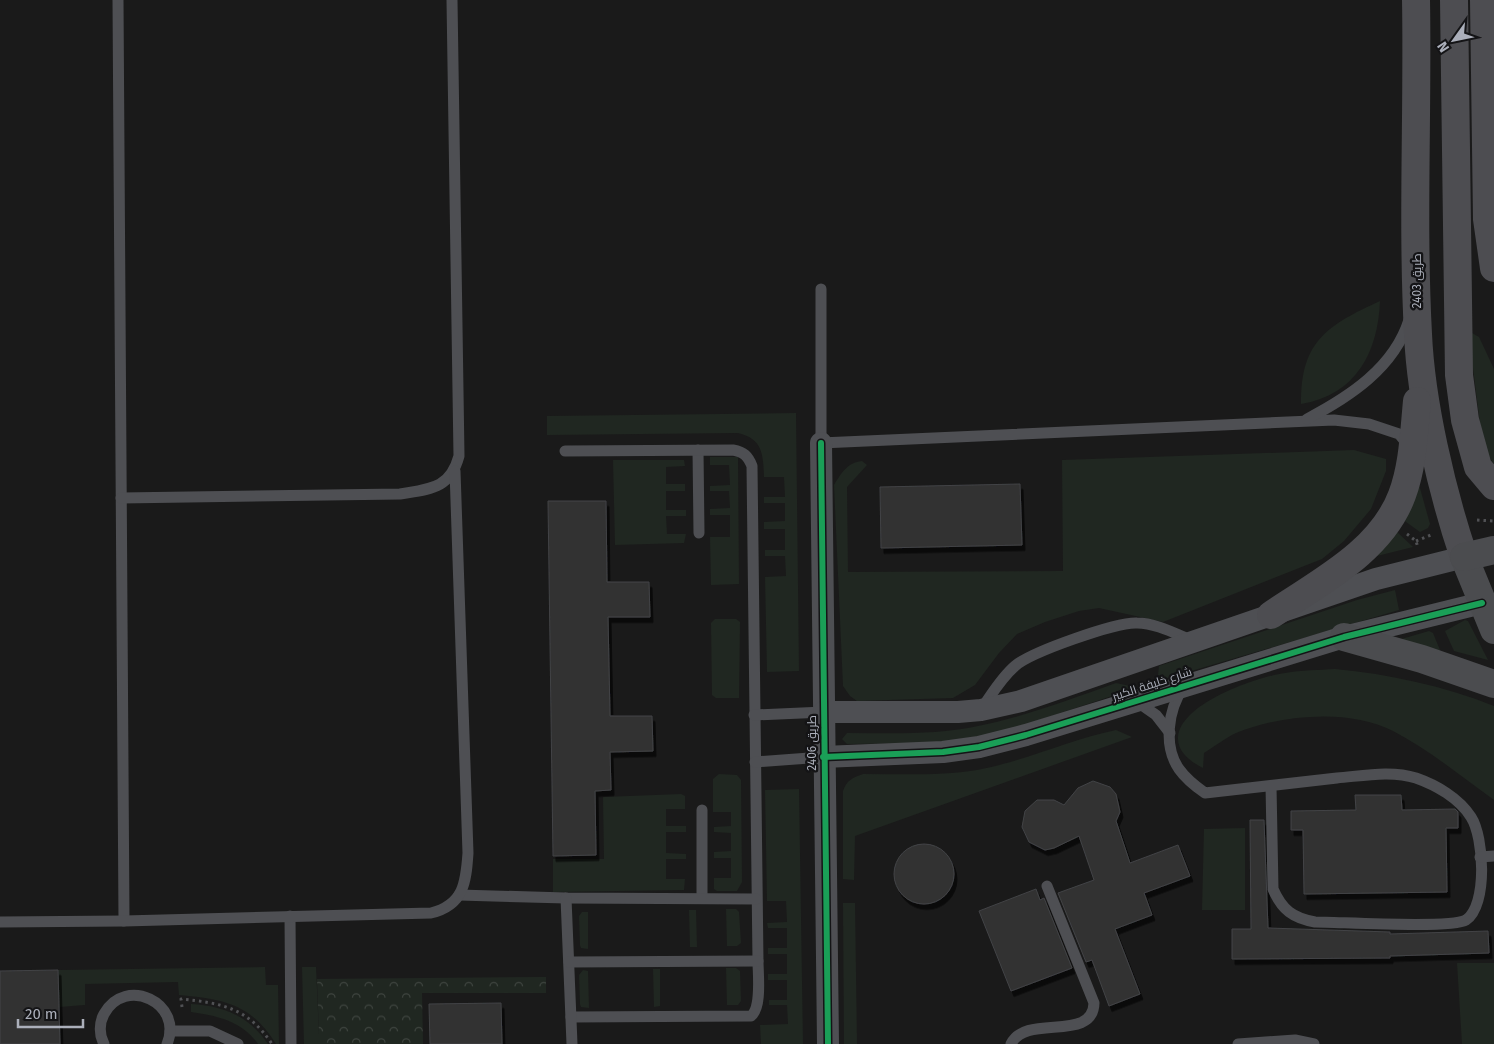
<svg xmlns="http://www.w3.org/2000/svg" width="1494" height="1044" viewBox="0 0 1494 1044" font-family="'Fira Sans',Cairo,sans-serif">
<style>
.green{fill:#202721}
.forest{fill:url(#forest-crowns)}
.building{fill:#323232;stroke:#424346;filter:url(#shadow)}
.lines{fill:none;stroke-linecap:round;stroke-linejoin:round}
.path{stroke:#505154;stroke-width:3;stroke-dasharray:2.5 4;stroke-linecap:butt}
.service{stroke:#4e4f53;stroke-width:11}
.minor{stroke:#4e4f53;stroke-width:22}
.secondary{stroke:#4d4d51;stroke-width:28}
.primary{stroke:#4b4c4f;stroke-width:28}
.cycleway-casing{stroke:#141416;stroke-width:9}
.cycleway{stroke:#1a9f57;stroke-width:6}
.labels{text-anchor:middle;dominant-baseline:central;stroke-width:4.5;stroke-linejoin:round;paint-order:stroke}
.street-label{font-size:12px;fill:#abafba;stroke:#141416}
</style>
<defs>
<pattern id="forest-crowns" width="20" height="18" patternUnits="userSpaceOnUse" patternTransform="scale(1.25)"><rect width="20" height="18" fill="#202721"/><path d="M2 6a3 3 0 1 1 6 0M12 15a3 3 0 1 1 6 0" fill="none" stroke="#3e443f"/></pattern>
<filter id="shadow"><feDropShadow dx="3" dy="5.5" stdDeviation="0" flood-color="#0009"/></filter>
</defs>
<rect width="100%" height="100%" fill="#1a1a1a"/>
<g class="green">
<path d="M1380,301C1378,352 1356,395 1301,404C1300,341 1328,325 1380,301Z"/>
<polygon points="1472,333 1479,337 1494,369 1494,464 1487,454 1482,439 1469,337"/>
<path d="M796,413L799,671L767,672L765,577L786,576L785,556H765V550H785V529H764V522L785,521V503H764V497H785L784,477H764C763,454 763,439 738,433L547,435V416Z"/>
<path d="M1354,450L1386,459V471L1371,509L1344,541L1322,559L1163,622L1099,608L1079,611L1045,622L1017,634L999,653L975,685L953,698L857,701L850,696L843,686L834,485C842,472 847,463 862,461L867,465L847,487L848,572L1063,571L1062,460Z"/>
<polygon points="710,457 738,457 739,584 711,585 710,537 730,537 730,515 710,515 710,509 730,508 729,491 710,491 710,486 730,485 729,465 710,465"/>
<polygon points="613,460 684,460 685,466 666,467 666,484 685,484 685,491 666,491 666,510 686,510 686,516 666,516 667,534 686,534 684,543 615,545"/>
<polygon points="1418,481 1430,524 1428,528 1420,532 1402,519"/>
<polygon points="1396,531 1413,547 1373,557"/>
<polygon points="1395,590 1399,610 1164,679 1158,675 1159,666 1357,600"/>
<polygon points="715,619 736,619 740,622 739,698 716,698 712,695 711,623"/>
<polygon points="1465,620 1468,621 1488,660 1454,651 1445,631"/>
<polygon points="1429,631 1433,633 1442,655 1391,642"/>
<path d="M1335,669C1389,674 1444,686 1494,706V800C1461,776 1429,750 1393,731C1349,708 1280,715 1236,733C1225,738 1214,747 1204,753L1203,768C1191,762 1177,752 1178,737C1181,703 1257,677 1285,673C1302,670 1319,670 1335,669Z"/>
<path d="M1116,683L1130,686V690L1000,733L934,743L847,744L842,739L847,733C877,733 906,734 935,732C998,727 1057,704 1116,683Z"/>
<path d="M1116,730L1132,737L855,836L854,880L843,879V791C847,780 852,778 863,774C901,774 940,776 977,770C1025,761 1069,740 1116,730Z"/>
<polygon points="719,774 737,775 741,780 742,882 737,891 717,891 714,889 714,878 731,878 731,858 714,858 714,852 731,851 731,833 714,832 714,827 731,826 731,812 713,812 713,779"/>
<polygon points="799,789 803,1044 761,1044 760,1025 788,1024 787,1005 769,1005 769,1000 787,1000 787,980 768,980 768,974 787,974 787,954 768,954 768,948 787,948 787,928 768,928 767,923 787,922 786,901 767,901 765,790"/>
<polygon points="681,794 685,796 685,809 666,809 666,826 686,826 686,832 666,832 666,853 686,854 686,859 666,859 666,879 685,879 684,890 553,892 553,859 604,859 603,797"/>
<polygon points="1245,828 1245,910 1202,910 1204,829"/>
<polygon points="843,903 855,903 857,1044 844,1044"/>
<polygon points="726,909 736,909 739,912 741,943 737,946 727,946"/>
<polygon points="689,910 696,910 697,947 690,947"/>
<polygon points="582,912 588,912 588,949 581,948 580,945 579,916"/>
<polygon points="1457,963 1494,963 1494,1044 1462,1044"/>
<path d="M265,967L266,985H278L279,1044H276C251,1004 224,999 179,995L178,982L85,984V1005L59,1007L58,970Z"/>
<polygon points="302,967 316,967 319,1034 324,1034 324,1044 304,1044"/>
<polygon points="726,968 736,968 740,971 741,1001 738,1005 727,1005"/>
<polygon points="660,969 660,1006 654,1007 653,969"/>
<polygon points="583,970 588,971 589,1008 581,1007 580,1004 579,975"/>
<path d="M191,1004C224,1006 249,1016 268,1044H258C242,1021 218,1016 191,1012Z"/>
</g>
<polygon class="forest" points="546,977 546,993 422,993 423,1044 324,1044 324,1034 319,1034 317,979"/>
<g class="building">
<polygon points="1020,484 1022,545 881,548 880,487"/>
<polygon points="548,501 606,501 607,582 649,582 650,617 608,617 610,716 652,716 653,751 610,752 611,790 595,791 596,855 553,856"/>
<polygon points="1093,781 1110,787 1116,794 1120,812 1116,821 1130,863 1178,845 1190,876 1144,893 1152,915 1115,929 1140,994 1109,1006 1092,960 1086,962 1058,893 1094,880 1079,836 1054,848 1045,850 1029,842 1022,827 1025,811 1037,800 1054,800 1064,805 1078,788"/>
<polygon points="1355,795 1401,795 1402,810 1455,809 1458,812 1458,828 1446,828 1447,892 1304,894 1303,830 1291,830 1291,811 1356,810"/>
<polygon points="1250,820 1264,820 1268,928 1390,932 1390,934 1488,931 1489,953 1390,956 1390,958 1232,959 1232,929 1251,929"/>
<circle cx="924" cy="874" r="30"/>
<polygon points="1036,889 1040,900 1044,898 1072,968 1011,991 979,911"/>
<polygon points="58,970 60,1044 0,1044 0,971"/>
<polygon points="501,1003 502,1044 430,1044 429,1004"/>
</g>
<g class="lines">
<g class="path">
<polyline points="1477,520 1494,521"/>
<polyline points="1407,534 1416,541 1418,548"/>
<polyline points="1416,541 1431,535"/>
<path d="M182,1007L181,999C222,1003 248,1008 272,1044"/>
</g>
<g class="service">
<polyline points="118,0 124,921"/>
<polyline points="821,289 821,443 1334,420 1369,424 1399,434 1409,446"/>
<path d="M1307,419C1349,397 1394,368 1409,320"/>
<polyline points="698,450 699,533"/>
<path d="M565,451L733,450C744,452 748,456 752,466L758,961C758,974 762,1008 751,1016L571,1017"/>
<path d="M121,498L400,494C430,489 450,489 459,456L452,0"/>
<path d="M1183,688C1168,710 1163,746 1179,769C1186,779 1195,786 1205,793C1249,788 1293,783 1337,778C1362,776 1391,770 1416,778C1436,785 1459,798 1471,817C1484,837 1488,905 1466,920C1451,929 1340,922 1315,922C1293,918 1282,910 1273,889L1271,786"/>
<polyline points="1136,701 1156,715 1170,733"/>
<path d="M982,708C992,694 1001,678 1015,666C1031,652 1116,622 1137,623C1155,623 1174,633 1191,640"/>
<polyline points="754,715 824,712"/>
<polyline points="755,762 823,757"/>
<polyline points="702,810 702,898"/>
<polyline points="1480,857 1494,856"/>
<polyline points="459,895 566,898 756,899"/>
<polyline points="566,898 572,1044"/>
<polyline points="290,916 291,1044"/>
<path d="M0,922L124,921L431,913C464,905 466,882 468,853L455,471"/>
<polyline points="569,962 758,961"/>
<polyline points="170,1031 210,1031 238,1044"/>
<path d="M104,1044C99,1035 99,1023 104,1014C125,975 184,1003 167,1044"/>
<path d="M1011,1044C1026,1013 1093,1043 1094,1003L1047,886"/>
<polyline points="1238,1044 1295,1040 1314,1044"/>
</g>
<g class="minor">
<polyline points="821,443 828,1044"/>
<polyline points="824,712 958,712 981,710 1021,701 1376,579 1464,557"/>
<polyline points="823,757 943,752 979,747 1026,735 1344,637 1482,603"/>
</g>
<g class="secondary">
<path d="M1416,0C1418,111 1412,223 1418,334C1421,403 1442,492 1464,557"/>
<polyline points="1454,0 1459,375 1465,420 1478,467 1494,486"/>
<polyline points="1484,0 1487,219 1494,268"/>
<path d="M1271,615C1318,583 1381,552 1402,495C1413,466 1414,432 1417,401"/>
</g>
<g class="primary">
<polyline points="1464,557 1494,630"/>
<polyline points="1464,557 1494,550"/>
<polyline points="1344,637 1422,659 1494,684"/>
</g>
<defs>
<g id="cycleway">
<polyline points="821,443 828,1044"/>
<polyline points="823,757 943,752 979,747 1026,735 1344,637 1482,603"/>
</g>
</defs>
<use href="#cycleway" class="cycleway-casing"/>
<use href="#cycleway" class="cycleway"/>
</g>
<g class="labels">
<g class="street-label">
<text transform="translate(1417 281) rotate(-90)">طريق 2403</text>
<text transform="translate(1152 684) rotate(-18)">شارع خليفة الكبير</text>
<text transform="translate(812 743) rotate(-90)">طريق 2406</text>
</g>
</g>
<g transform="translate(1454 40) rotate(237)" stroke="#141416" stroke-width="4" paint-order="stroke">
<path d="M0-4L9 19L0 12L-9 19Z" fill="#abafba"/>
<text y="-8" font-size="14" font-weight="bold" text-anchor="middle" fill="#abafba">N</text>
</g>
<path d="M18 1019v8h65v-8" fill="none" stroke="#abafba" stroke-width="2.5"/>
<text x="25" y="1019" font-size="15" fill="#abafba" stroke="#141416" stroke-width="4" paint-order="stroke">20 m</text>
</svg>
